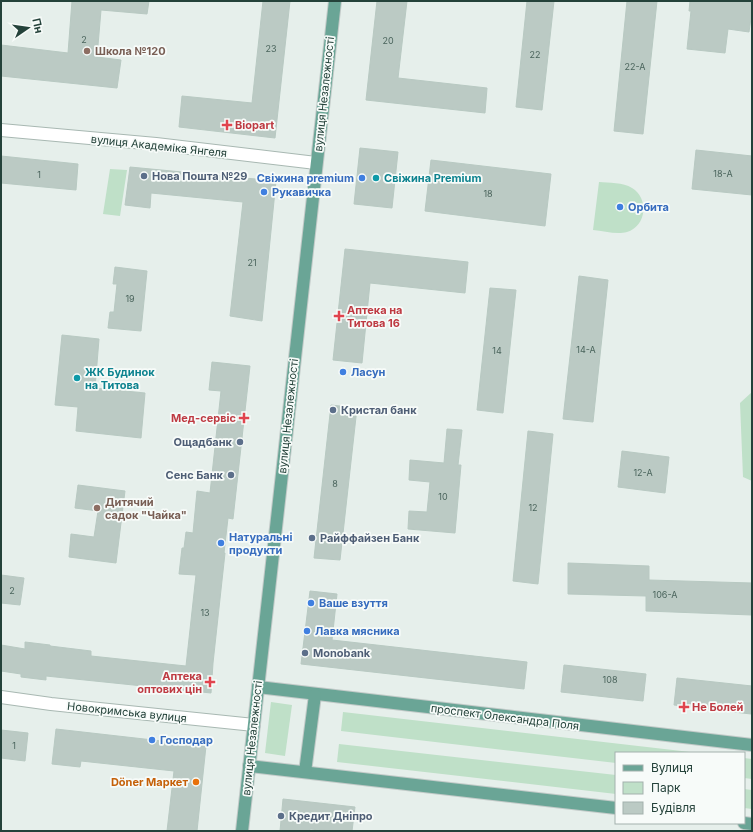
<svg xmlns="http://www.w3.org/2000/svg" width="753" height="832" viewBox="0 0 753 832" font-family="Inter,sans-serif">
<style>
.green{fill:#bfe0c8}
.building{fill:#bbcac4;stroke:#b8c9c2}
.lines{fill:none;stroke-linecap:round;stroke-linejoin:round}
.minor-casing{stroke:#a8b8b2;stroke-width:14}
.major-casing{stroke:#c2cac8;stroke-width:14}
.minor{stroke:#fff;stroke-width:12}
.major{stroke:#6aa596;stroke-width:12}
.education-dot{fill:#8d6e63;stroke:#f7fbf9;stroke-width:1.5}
.health-dot{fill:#e0444e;stroke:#f7fbf9;stroke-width:1.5}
.service-dot{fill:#5c6f8a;stroke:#f7fbf9;stroke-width:1.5}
.shop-dot{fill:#3f7fe0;stroke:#f7fbf9;stroke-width:1.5}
.culture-dot{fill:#0f9aa8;stroke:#f7fbf9;stroke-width:1.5}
.food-dot{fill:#e8710a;stroke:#f7fbf9;stroke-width:1.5}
.labels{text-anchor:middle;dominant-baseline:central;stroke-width:3.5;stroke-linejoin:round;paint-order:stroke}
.number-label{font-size:9px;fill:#4a645c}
.education-label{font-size:11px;font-weight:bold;fill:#785e54;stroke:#f7fbf9;text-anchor:start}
.street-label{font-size:11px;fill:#24423a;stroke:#f7fbf9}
.health-label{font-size:11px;font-weight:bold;fill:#be3a42;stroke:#f7fbf9;text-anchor:start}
.service-label{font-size:11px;font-weight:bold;fill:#4e5e75;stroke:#f7fbf9;text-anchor:start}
.shop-label{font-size:11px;font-weight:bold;fill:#366cbe;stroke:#f7fbf9;text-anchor:start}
.culture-label{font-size:11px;font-weight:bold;fill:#0d838f;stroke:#f7fbf9;text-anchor:start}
.food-label{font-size:11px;font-weight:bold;fill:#c56008;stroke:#f7fbf9;text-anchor:end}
</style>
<rect width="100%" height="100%" fill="#e6efeb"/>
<g class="green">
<polygon points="110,169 127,170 120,216 103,214"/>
<path d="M599,182C609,183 623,182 632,188C649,198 647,226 627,232C617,235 604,231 593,230Z"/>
<polygon points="752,392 752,481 743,477 740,403"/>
<polygon points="271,702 292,705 285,756 265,753"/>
<polygon points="343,712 699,753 616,753 616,763 375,735 341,731"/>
<polygon points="339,744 616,775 616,794 337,762"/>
<polygon points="744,758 752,759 752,779 744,778"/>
<polygon points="744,789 752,790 752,809 744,808"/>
</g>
<g class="building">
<polygon points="72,1 149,1 147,14 101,10 97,57 121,60 117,88 1,76 1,45 68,53"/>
<polygon points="263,1 290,1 275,138 179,127 182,96 252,103"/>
<polygon points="377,1 407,1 398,78 487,88 485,113 366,100"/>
<polygon points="527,1 554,1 542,110 516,107"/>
<polygon points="627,1 657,1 643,134 614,131"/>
<polygon points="690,1 752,1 752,19 751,18 749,32 728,29 725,53 687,49 691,11 689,11"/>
<polygon points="360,148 398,152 392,208 354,204"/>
<polygon points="696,150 752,156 752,195 692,189"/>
<polygon points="1,156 78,164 76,190 1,183"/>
<polygon points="431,160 551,174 545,226 425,211"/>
<polygon points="130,167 276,181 262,321 230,316 243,202 151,193 150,208 125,205"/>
<polygon points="345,249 468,262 465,293 370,283 362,363 333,360"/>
<polygon points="115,267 147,271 141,331 108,328 110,312 114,312 117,284 113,284"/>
<polygon points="579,276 608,280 593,422 563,419"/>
<polygon points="490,288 516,290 503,413 477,410"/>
<polygon points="62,335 99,339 95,388 145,393 141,438 76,431 78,407 55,405"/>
<polygon points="212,362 250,366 233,519 228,518 224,553 225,553 213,663 211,693 46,676 46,680 21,677 21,674 1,671 1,645 25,649 25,642 50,645 50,646 91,651 91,656 186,666 196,575 179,574 182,548 184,548 186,532 193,533 197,491 210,493 221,391 209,390"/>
<polygon points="331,405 357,408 340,560 314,558"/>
<polygon points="447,429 462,430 458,465 461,465 455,533 408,529 409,511 427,512 430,482 409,480 410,460 444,463"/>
<polygon points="528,431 553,434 538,584 513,581"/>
<polygon points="622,451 669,457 665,493 618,487"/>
<polygon points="78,485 125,491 116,563 69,557 71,534 94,537 98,511 75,508"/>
<polygon points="568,563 649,566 649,580 752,583 752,615 646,611 646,596 568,594"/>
<polygon points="1,575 24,578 20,605 1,603"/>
<polygon points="310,591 337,594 332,640 527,662 524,689 301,664"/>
<polygon points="564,665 646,674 643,701 561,692"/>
<polygon points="677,678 752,686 751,714 674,705"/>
<polygon points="56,729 206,746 197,831 167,831 174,771 81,761 80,767 52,764"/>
<polygon points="1,730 28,733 25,761 1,758"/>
<polygon points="283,799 355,807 352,831 330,831 310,829 310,831 280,831"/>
</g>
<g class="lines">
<defs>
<g id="minor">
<polyline points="1,130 156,144 316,163"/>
<polyline points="1,697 51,704 254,725"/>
</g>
<g id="major">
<polyline points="258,687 752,745"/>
<polyline points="249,766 616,808"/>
<polyline points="305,772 315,695"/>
<polyline points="744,823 752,824"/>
<polyline points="242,831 335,1"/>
</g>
</defs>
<use href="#minor" class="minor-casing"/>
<use href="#major" class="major-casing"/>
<use href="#minor" class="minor"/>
<use href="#major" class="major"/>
</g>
<g class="education-dot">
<circle cx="87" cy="51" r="4"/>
<circle cx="97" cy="508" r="4"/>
</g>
<g class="health-dot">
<path d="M225 119h4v4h4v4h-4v4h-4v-4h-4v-4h4z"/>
<path d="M337 310h4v4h4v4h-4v4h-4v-4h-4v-4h4z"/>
<path d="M242 412h4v4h4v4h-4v4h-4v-4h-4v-4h4z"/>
<path d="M208 676h4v4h4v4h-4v4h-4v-4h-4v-4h4z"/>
<path d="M682 701h4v4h4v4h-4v4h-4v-4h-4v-4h4z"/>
</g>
<g class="service-dot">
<circle cx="144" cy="176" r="4"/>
<circle cx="333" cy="410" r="4"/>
<circle cx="240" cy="442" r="4"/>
<circle cx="231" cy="475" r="4"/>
<circle cx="312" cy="538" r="4"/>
<circle cx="305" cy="653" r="4"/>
<circle cx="281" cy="816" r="4"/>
</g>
<g class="shop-dot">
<circle cx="362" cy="178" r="4"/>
<circle cx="264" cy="192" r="4"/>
<circle cx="620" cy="207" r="4"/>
<circle cx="343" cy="372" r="4"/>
<circle cx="221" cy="543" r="4"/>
<circle cx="311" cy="603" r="4"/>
<circle cx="307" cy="631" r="4"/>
<circle cx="152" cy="740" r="4"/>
</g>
<g class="culture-dot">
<circle cx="376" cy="178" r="4"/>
<circle cx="77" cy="378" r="4"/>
</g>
<circle class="food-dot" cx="196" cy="782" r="4"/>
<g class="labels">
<g class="number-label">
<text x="84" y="39">2</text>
<text x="388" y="40">20</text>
<text x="271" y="48">23</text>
<text x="535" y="54">22</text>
<text x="635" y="66">22-А</text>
<text x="723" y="173">18-А</text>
<text x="39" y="174">1</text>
<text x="488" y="193">18</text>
<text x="252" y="262">21</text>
<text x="130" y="298">19</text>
<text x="586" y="349">14-А</text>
<text x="497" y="350">14</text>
<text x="643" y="472">12-А</text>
<text x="335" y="483">8</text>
<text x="443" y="496">10</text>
<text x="533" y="507">12</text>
<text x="12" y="590">2</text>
<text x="665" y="594">106-А</text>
<text x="205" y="612">13</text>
<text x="610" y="679">108</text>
<text x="14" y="745">1</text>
</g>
<g class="education-label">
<text x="95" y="51">Школа №120</text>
<text x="105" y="502">Дитячий<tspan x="105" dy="13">садок "Чайка"</tspan></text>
</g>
<g class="street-label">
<text transform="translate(324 94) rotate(-84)">вулиця Незалежності</text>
<text transform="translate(159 146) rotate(6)">вулиця Академіка Янгеля</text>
<text transform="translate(288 416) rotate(-84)">вулиця Незалежності</text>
<text transform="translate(127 712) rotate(6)">Новокримська вулиця</text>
<text transform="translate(505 717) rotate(7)">проспект Олександра Поля</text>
<text transform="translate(252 738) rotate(-84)">вулиця Незалежності</text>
</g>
<g class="health-label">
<text x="235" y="125">Biopart</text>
<text x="347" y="310">Аптека на<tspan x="347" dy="13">Титова 16</tspan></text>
<text x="236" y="418" text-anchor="end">Мед-сервіс</text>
<text x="202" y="676" text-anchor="end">Аптека<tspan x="202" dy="13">оптових цін</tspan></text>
<text x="692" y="707">Не Болей</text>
</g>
<g class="service-label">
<text x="152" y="176">Нова Пошта №29</text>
<text x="341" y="410">Кристал банк</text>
<text x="232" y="442" text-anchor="end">Ощадбанк</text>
<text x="223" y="475" text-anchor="end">Сенс Банк</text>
<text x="320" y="538">Райффайзен Банк</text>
<text x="313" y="653">Monobank</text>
<text x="289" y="816">Кредит Дніпро</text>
</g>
<g class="shop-label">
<text x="354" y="178" text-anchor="end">Свіжина premium</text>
<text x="272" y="192">Рукавичка</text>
<text x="628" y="207">Орбита</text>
<text x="351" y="372">Ласун</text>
<text x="229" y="537">Натуральні<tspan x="229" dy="13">продукти</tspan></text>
<text x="319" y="603">Ваше взуття</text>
<text x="315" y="631">Лавка мясника</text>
<text x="160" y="740">Господар</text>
</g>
<g class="culture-label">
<text x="384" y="178">Свіжина Premium</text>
<text x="85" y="372">ЖК Будинок<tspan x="85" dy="13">на Титова</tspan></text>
</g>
<g class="food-label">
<text x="188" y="782">Döner Маркет</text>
</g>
</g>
<rect width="753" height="832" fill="none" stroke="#24423a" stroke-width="4"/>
<rect x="615" y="752" width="130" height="72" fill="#f7fbf9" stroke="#a3b1ad"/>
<rect x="623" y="765" width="20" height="6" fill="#6aa596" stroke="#a3b1ad"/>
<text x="651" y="772" font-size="12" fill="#24423a">Вулиця</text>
<rect x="623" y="782" width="20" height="12" fill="#bfe0c8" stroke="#a3b1ad"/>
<text x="651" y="792" font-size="12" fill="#24423a">Парк</text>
<rect x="623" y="802" width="20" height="12" fill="#bbcac4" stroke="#a3b1ad"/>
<text x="651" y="812" font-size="12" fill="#24423a">Будівля</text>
<g transform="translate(28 28) rotate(77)" stroke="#f7fbf9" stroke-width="3" paint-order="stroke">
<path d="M0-3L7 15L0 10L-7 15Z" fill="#24423a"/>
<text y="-6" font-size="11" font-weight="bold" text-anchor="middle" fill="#24423a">Пн</text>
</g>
</svg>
